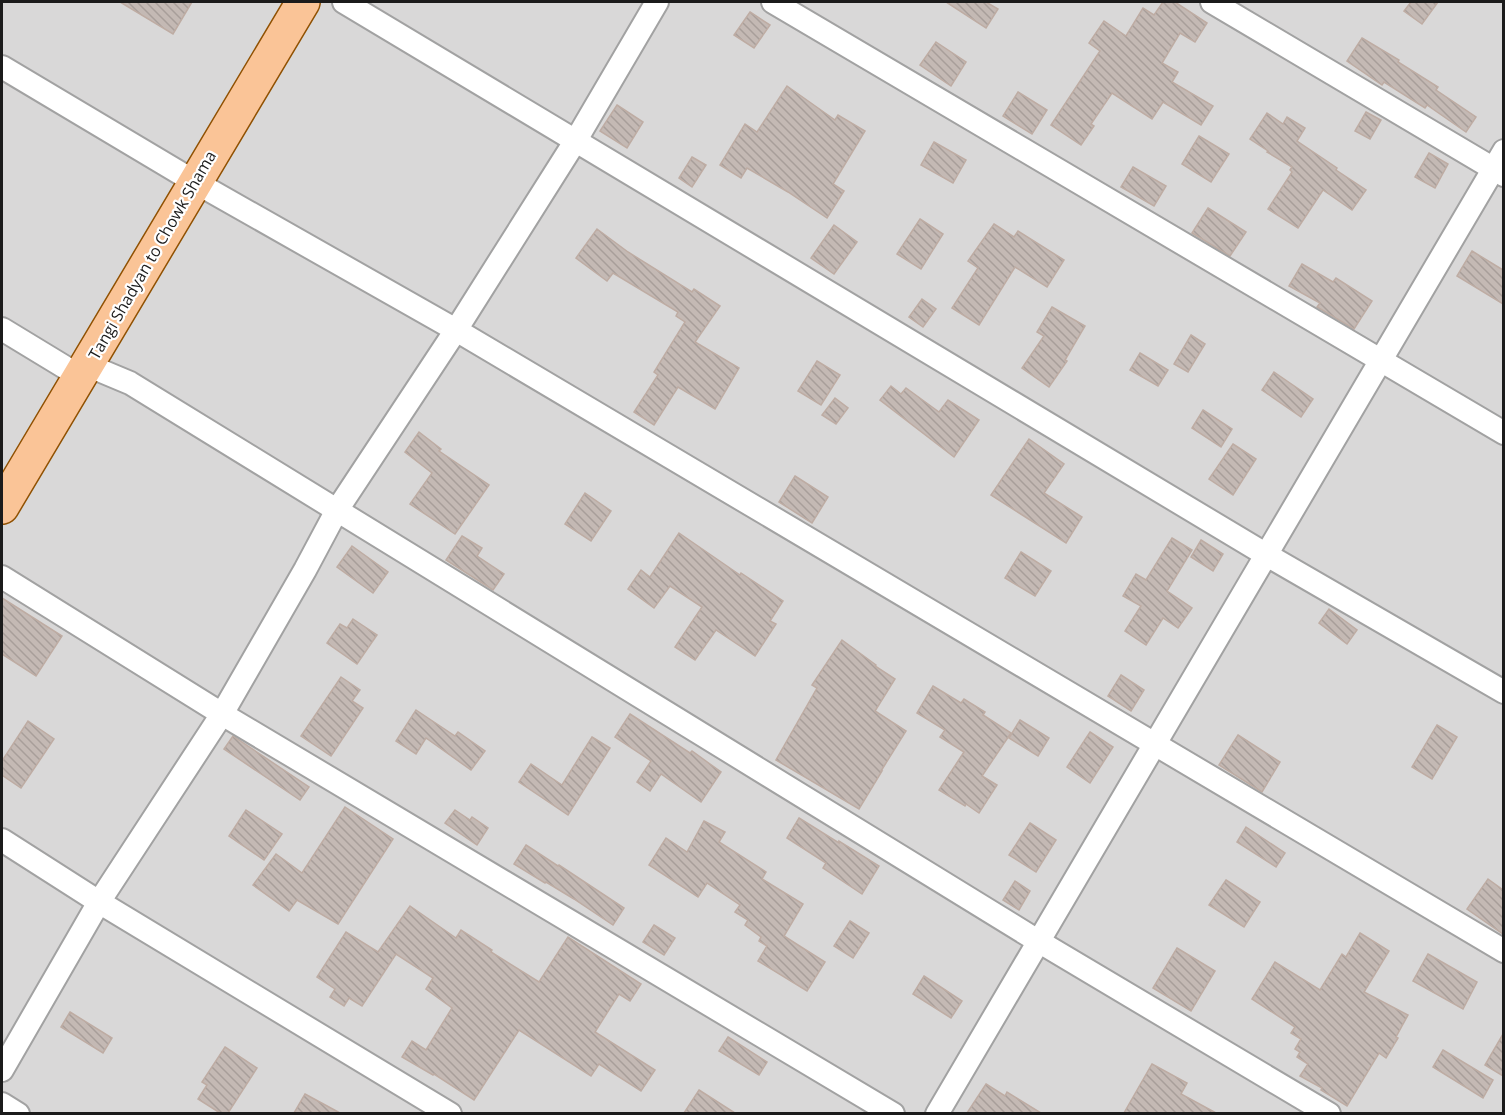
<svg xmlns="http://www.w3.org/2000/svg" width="1505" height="1115" viewBox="0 0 1505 1115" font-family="'Open Sans',sans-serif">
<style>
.residential{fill:#d9d8d8}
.building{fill:url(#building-back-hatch);stroke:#beaca3;stroke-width:1.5}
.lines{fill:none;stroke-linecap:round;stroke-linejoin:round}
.street-casing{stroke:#a2a2a2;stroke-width:26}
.primary-casing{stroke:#905102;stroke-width:36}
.street{stroke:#fff;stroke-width:22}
.primary{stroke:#fac497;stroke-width:33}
.labels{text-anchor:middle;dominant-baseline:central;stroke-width:4.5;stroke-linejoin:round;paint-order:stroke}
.street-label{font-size:16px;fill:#1b1b1b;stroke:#fff}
</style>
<defs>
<pattern id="building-back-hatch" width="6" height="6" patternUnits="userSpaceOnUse" patternTransform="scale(1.5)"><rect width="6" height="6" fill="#c4b9b4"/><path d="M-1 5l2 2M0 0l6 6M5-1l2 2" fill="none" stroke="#a89e9a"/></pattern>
</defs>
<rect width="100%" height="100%" fill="#ece7e0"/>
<rect class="residential" x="2" y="2" width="1501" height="1111"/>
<g class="building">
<polygon points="120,2 192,2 173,34"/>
<polygon points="946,2 986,2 998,9 986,28"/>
<polygon points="1163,2 1175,2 1207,23 1195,42 1180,33 1162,63 1178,72 1172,82 1213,106 1201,125 1163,102 1152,119 1112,93 1091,124 1094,126 1081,145 1051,125 1100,51 1089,43 1104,21 1126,36 1143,8 1154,15"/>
<polygon points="1411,2 1438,2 1422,24 1404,11"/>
<polygon points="750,12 770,25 754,48 734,35"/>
<polygon points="1362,38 1399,60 1398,62 1438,87 1436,90 1476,117 1466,132 1427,105 1425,108 1384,82 1382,85 1347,61"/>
<polygon points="936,42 966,62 951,86 920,65"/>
<polygon points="787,86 835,120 838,115 865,131 833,184 844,191 827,218 788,192 747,168 741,178 720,165 745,124 757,132"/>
<polygon points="1018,92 1047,110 1032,134 1003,116"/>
<polygon points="617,105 643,122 627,148 600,131"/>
<polygon points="1366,112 1381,120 1370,139 1355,131"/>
<polygon points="1267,113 1283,124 1287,117 1305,128 1297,141 1337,168 1336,170 1366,190 1352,210 1323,190 1298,228 1268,209 1292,172 1290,170 1292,167 1267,152 1268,151 1250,139"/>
<polygon points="1199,136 1229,154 1211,182 1182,164"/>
<polygon points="934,142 966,160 953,183 921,165"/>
<polygon points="1429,153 1448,164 1435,188 1415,177"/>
<polygon points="692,157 706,165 692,187 679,178"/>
<polygon points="1133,167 1166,186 1154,206 1121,187"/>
<polygon points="1208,208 1246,232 1230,256 1192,233"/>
<polygon points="920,219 943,234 921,269 897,254"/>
<polygon points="994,224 1014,237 1018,231 1064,260 1047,287 1015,267 979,325 952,308 978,268 968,261"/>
<polygon points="834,225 857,242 834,274 811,258"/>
<polygon points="597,229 628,252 692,292 694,289 720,306 695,342 739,368 715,409 678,387 654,425 634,412 658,375 654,372 685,322 676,316 678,312 613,273 607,281 576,258"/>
<polygon points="1472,251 1503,270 1503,304 1457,276"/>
<polygon points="1302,264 1333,282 1336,278 1372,301 1354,329 1317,307 1320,303 1289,286"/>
<polygon points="922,299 936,309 923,327 909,317"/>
<polygon points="1052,307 1085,326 1065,360 1067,361 1049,387 1022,368 1044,336 1037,332"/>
<polygon points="1191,335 1205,344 1188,372 1174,364"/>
<polygon points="1140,353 1168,370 1158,386 1130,370"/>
<polygon points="817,361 840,375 821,405 798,391"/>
<polygon points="1274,372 1313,399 1301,417 1262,390"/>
<polygon points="891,386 901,394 906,388 939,412 948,400 979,420 954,457 880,400"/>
<polygon points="835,398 848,408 836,424 822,415"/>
<polygon points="1203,410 1232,429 1221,447 1192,428"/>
<polygon points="419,432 441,449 439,451 489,485 455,534 410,504 432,473 405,452"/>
<polygon points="1029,439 1064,464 1044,493 1082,517 1066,543 991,495"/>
<polygon points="1233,444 1256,459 1233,495 1209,479"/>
<polygon points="795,476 828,497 812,523 779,502"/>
<polygon points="585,493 611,511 591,541 565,524"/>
<polygon points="679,533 740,575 741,573 783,601 770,621 776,624 755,656 716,630 695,660 675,647 702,607 670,586 654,608 628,589 641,570 650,577"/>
<polygon points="462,536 482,548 477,556 504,574 493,590 446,560"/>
<polygon points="1172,538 1192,550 1167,591 1192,608 1178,628 1163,618 1146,645 1125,631 1141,606 1123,596 1136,574 1146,580"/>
<polygon points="1201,540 1223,554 1213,571 1191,557"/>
<polygon points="352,546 388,572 373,593 337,567"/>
<polygon points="1021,552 1051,571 1035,596 1005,578"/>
<polygon points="2,598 62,636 36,676 2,654"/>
<polygon points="1329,609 1357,630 1347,644 1319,623"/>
<polygon points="353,619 377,635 357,664 327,643 340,624 347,628"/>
<polygon points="842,640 876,665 875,666 895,679 875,711 906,731 881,771 882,771 859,809 776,760 817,688 812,685"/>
<polygon points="1121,675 1144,690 1131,711 1108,696"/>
<polygon points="341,677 360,690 352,701 363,708 331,756 301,736"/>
<polygon points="933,686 961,703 964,699 985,712 983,715 1011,733 982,776 997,785 979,813 966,804 965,806 939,790 964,752 940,737 945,730 917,713"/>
<polygon points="416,710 455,736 458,732 485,751 471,770 426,738 416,754 396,741"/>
<polygon points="630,714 690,753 692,751 721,772 701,802 661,774 650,791 637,782 651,761 615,737"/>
<polygon points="1020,720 1049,738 1038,756 1009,738"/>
<polygon points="28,721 54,739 21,788 2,775 2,761"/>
<polygon points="1437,725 1457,737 1432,779 1412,767"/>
<polygon points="1090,732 1113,747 1090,783 1067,767"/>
<polygon points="1238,735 1280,762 1262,792 1219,765"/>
<polygon points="233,736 309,787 300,800 224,749"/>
<polygon points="592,737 610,748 568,815 519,782 531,764 562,785"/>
<polygon points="345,807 393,839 338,924 297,900 289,911 253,885 276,854 302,873"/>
<polygon points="246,810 282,834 264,860 229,836"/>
<polygon points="455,810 470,820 472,817 488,828 477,845 445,823"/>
<polygon points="799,818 839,843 839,841 879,866 862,894 823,868 826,863 787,838"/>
<polygon points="704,821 725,832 719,842 766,872 762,879 803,904 784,936 798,945 825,962 807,991 758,961 767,946 759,941 761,937 745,925 748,920 735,912 740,905 707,883 698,897 649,865 666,838 687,852"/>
<polygon points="1030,823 1056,840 1036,872 1009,855"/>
<polygon points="1246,827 1285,853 1276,867 1237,842"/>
<polygon points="526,845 558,866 559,865 624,908 613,925 574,899 546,882 545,883 514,864"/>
<polygon points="1488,879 1503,890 1503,934 1467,909"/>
<polygon points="1226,880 1260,902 1244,927 1209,905"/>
<polygon points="1015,881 1030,891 1019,910 1003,900"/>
<polygon points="410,906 456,938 461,930 492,950 491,952 539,982 568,937 641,984 630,1001 619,994 595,1032 655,1070 641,1091 599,1064 591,1076 519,1030 474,1100 434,1074 433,1075 402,1057 412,1041 426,1050 452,1008 426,989 433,978 396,954 362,1006 349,998 344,1006 330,997 335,989 317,977 346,932 378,952"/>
<polygon points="850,921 869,933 853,958 834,946"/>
<polygon points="654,925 675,938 664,955 643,942"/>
<polygon points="1360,933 1389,951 1364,992 1408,1015 1396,1037 1398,1038 1386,1058 1379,1053 1347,1106 1321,1090 1322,1088 1300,1076 1308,1064 1297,1057 1300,1052 1295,1049 1301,1039 1291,1033 1295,1027 1252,999 1275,962 1320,990 1342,954 1346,957"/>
<polygon points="1177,948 1215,971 1191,1011 1153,988"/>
<polygon points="1428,954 1477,982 1463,1009 1413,981"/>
<polygon points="924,976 962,1001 951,1018 913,994"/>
<polygon points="70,1012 112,1038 103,1053 61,1027"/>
<polygon points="1503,1034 1503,1076 1485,1065"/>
<polygon points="728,1037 767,1062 759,1075 719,1051"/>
<polygon points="225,1047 257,1068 228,1113 220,1113 198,1099 207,1085 202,1082"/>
<polygon points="1443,1050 1493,1080 1483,1098 1433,1067"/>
<polygon points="1152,1064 1187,1083 1181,1094 1216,1113 1124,1113"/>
<polygon points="986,1084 1005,1096 1007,1092 1041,1113 967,1113"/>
<polygon points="699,1090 735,1113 684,1113"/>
<polygon points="305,1094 340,1113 294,1113"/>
</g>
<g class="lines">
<defs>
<g id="street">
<polyline points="344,2 1265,554 1504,692"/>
<polyline points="773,2 1504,433"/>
<polyline points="1212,2 1504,175"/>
<polyline points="2,67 195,182 456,330 1504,951"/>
<polyline points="2,329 81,377"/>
<polyline points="87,365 130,383 1038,941 1329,1114"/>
<polyline points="2,577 222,714 893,1114"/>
<polyline points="2,840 99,902 450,1114"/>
<polyline points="2,1070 99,902 222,714 305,570 337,510 456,330 576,140 657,2"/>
<polyline points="2,1104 18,1114"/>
<polyline points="937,1114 1504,151"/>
</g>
<path id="primary" d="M2,507C103,340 202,170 303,2"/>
</defs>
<use href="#street" class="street-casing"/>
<use href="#primary" class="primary-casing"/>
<use href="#street" class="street"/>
<use href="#primary" class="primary"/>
</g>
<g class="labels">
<g class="street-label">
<text transform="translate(152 255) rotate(-60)">Tangi Shadyan to Chowk Shama</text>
</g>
</g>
<rect width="1505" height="1115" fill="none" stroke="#1b1b1b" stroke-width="6"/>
</svg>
